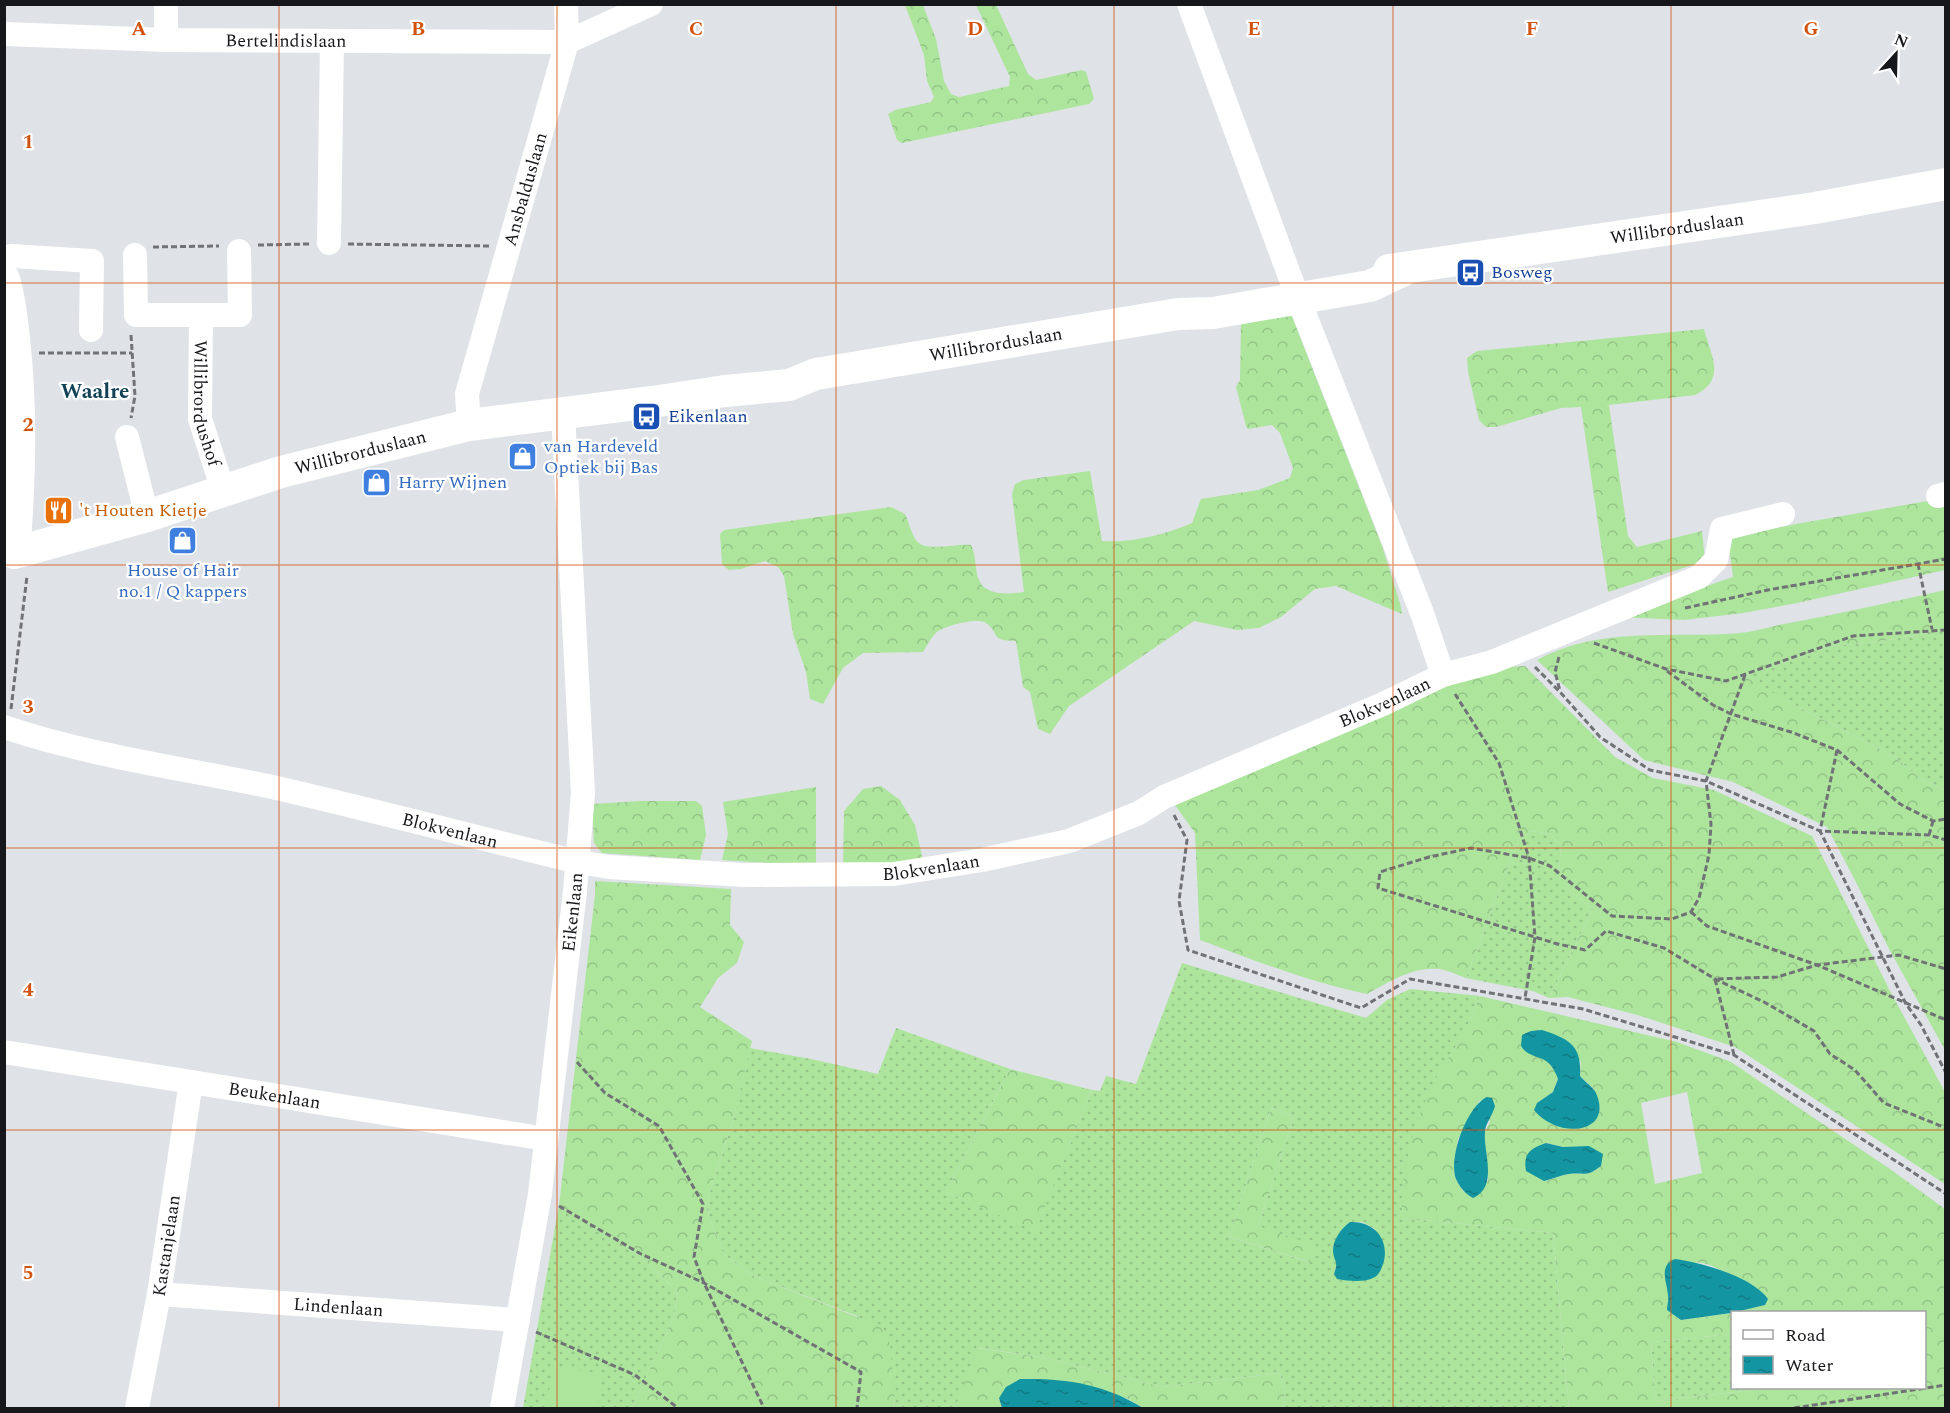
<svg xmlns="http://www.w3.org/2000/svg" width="1950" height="1413" viewBox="0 0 1950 1413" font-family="Spectral,serif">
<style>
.grass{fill:url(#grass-dots);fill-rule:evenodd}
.forest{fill:url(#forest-crowns);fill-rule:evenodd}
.pitch{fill:#ade59d}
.water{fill:url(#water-ripples)}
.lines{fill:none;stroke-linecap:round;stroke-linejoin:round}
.path{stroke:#707276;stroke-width:3;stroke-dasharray:6 3;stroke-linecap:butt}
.minor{stroke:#fff;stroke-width:24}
.major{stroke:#fff;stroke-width:32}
.grid{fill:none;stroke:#d3520d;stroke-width:1.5;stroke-opacity:0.55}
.labels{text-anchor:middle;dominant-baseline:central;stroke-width:4.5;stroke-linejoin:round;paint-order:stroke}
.street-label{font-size:18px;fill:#16171a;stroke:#fff}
.transit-label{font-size:18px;fill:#164399;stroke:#fff;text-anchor:start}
.shop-label{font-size:18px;fill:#366cbe;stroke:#fff;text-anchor:start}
.food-label{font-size:18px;fill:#c56008;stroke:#fff;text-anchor:start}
.quarter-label{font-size:21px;font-weight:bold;fill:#114255;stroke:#fff}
.grid-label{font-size:20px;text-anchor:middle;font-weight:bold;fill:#d3520d;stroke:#fff;stroke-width:4.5;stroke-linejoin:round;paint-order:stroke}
</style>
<defs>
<pattern id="grass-dots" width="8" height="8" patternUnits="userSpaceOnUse" patternTransform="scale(1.5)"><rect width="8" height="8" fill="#ade59d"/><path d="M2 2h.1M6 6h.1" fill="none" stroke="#94c487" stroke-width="1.8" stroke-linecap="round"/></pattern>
<pattern id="forest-crowns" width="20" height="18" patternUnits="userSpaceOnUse" patternTransform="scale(1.5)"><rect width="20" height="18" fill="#ade59d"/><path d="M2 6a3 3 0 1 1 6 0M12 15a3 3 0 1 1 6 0" fill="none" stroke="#94c487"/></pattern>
<pattern id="water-ripples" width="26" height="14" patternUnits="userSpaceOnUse" patternTransform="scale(1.5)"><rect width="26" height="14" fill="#1396a2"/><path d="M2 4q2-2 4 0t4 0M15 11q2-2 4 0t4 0" fill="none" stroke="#117983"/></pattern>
</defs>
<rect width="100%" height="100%" fill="#dfe2e7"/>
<g class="grass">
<polygon points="1929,632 1945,632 1945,789 1940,788 1921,779 1892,755 1806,711 1745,678 1755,671 1778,665 1829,646 1878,642"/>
<polygon points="1533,831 1549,834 1561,844 1559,873 1570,892 1593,909 1549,998 1533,991 1466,978 1519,839"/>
<path d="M1182,963L1366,1018L1387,1000L1410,989L1480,996L1465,1032L1438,1075L1419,1117L1402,1218L1553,1233L1569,1408H1283L1285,1393L1280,1373L1162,1387L1046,1358L979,1348L955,1408H893L895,1400L857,1316L752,1275L726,1256L709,1219L708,1198L732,1124L750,1048L811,1059L878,1074L896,1028L1010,1069L946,1192L1035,1230L1092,1090L1100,1091L1106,1076L1136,1084ZM1271,1108L1294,1116L1258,1226L1309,1262L1229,1237ZM1350,1222H1362L1375,1229L1334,1274Z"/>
<polygon points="559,1205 640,1256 677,1291 674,1317 632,1408 523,1408"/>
<polygon points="1732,1334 1732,1388 1770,1388 1655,1401 1651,1342"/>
</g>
<g class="forest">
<polygon points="996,5 1028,74 1036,80 1082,70 1086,72 1094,99 1089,104 902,143 897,140 888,114 895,110 931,102 934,97 927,81 924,55 905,5 923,5 936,39 944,81 951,94 959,97 1009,86 1010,77 976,5"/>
<path d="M1291,314L1382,546L1400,603L1402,614L1336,586L1315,589L1281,617L1259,628L1237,630L1194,621L1069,706L1050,734L1038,729L1030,692L1023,687L1016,641C988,640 1002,635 986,623C977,617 945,626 937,632C931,637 927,646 923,652L863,653L843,668L823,704L810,699L806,672L793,634L784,576L778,567L765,561L741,569L729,570L722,564L720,534L724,530L891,507L905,514C909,522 911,533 916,540C924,553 957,543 971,545C977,557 974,571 980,582C986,596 1012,594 1024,592L1012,494L1015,484L1024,480L1090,471L1102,541C1133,543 1163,535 1192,523L1201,499L1258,490L1290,478L1293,468L1280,433L1272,425L1248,429L1246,426L1236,387L1240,380L1241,322Z"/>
<path d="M1704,329C1711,356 1727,379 1695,395L1609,405L1628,536L1637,547L1702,531L1705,561L1608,592L1581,407L1561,408L1496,427H1486L1479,420L1468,372L1467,358L1477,351Z"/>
<polygon points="1945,498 1945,570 1797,603 1743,613 1684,620 1617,617 1733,577 1728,538 1796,524"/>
<path d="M1945,590V632H1929L1878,642L1829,646L1778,665L1755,671L1745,677L1806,711L1892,755L1921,779L1940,788L1945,789V1050L1888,947L1857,884L1827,827L1733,782L1644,760L1537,660C1602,625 1669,639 1739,633C1754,632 1769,627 1784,624C1838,614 1892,602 1945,590Z"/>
<path d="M1525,666L1615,757L1653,778L1714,790L1812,836L1889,989L1945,1092V1184L1735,1047L1641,1016L1568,997L1549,998L1593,909L1570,892L1559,873L1561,844L1549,834L1533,831L1519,839L1466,978C1457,975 1448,970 1439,969C1411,967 1390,982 1367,994C1309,982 1255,961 1200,940L1195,833L1175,805L1439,686L1507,667Z"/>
<polygon points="881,786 900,800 915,825 924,865 843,867 844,811 863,789"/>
<polygon points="816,787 816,866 722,860 728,834 723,802"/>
<polygon points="640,801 696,801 702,806 706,835 700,860 602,853 594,843 592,804"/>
<polygon points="595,881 731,889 730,925 744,942 737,963 718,978 700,1007 752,1041 732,1124 708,1198 709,1219 726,1256 752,1275 880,1326 890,1343 895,1400 893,1408 632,1408 674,1317 677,1291 640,1256 559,1205 595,895"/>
<path d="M1480,996L1677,1042L1731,1062L1890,1169L1945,1209V1408H1569L1553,1233L1402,1218C1400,1169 1415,1116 1439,1073C1447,1059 1458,1045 1465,1030C1471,1019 1475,1007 1480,996ZM1546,1060L1581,1061L1580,1076L1595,1090L1537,1103L1553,1092L1558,1079L1554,1068ZM1687,1092L1702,1173L1655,1184L1641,1103ZM1480,1100L1490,1122L1484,1133L1488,1181L1464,1192L1456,1180L1454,1171L1458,1139ZM1546,1143L1563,1147L1601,1166C1585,1178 1586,1172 1569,1174C1561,1175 1552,1179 1545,1181ZM1697,1262L1710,1265L1750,1284L1765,1305L1733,1312H1924V1388H1770L1655,1401L1651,1342L1732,1334V1313L1681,1320L1667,1310L1669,1296Z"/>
<polygon points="1010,1069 1092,1090 1035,1231 946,1192"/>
<polygon points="1271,1108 1294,1116 1258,1226 1315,1245 1310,1262 1229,1237"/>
<polygon points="978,1348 1046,1358 1162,1387 1280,1373 1285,1393 1283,1408 1143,1408 1126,1398 999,1398 1002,1408 955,1408"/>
</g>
<polygon class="pitch" points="553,1366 603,1374 597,1408 546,1408"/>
<g class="water">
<path d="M1542,1030C1569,1039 1582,1045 1580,1076C1585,1082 1593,1087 1596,1093C1614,1134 1558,1140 1534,1110L1537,1103L1553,1092L1558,1079C1548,1050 1532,1063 1521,1046L1522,1035L1531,1031Z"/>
<path d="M1487,1097L1492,1098L1495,1106C1493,1115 1485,1124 1485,1132C1483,1152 1499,1187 1473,1198C1466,1194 1461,1189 1457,1181C1447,1161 1466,1107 1487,1097Z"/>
<path d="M1546,1143L1563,1147L1589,1146L1603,1154L1601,1166C1585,1178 1586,1172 1569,1174C1561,1175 1552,1179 1544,1181L1526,1171C1523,1154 1530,1148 1546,1143Z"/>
<path d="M1350,1222C1373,1221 1389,1238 1384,1261C1382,1267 1380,1274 1375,1277C1364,1283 1349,1281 1337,1279L1334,1274C1339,1260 1334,1263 1333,1251C1333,1239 1341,1229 1350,1222Z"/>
<path d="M1675,1259C1700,1262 1753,1277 1768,1299L1765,1305L1731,1313L1681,1320L1667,1310C1667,1305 1669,1300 1668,1295C1667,1282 1658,1266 1675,1259Z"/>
<path d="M1020,1379C1066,1378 1104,1384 1143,1408H1002L999,1398L1006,1387Z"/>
</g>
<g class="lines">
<g class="path">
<polyline points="348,244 489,246"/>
<polyline points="258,245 309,244"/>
<polyline points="153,247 219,246"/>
<polyline points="131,335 135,396 131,418"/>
<polyline points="39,353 132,353"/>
<polyline points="1918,564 1932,629"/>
<polyline points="1685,608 1768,590 1946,559"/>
<polyline points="1594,643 1666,669 1726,681 1853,636 1946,630"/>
<polyline points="1559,657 1555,672 1560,691"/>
<polyline points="1535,667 1561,693 1600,737 1650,770 1706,781 1820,831 1929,835 1946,840"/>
<polyline points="1667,671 1713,705 1731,714 1791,732 1837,750 1900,804 1933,821 1946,819"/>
<polyline points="1745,675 1706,781 1711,824 1709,855 1699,898 1691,912 1672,919 1612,916 1550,866 1529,858 1471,848 1429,857 1380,872 1378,888 1554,943 1585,950 1606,931 1664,948 1715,979 1764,1002 1814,1031 1830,1054 1855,1070 1884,1103 1946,1128"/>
<polyline points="1455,694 1499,763 1529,858 1535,937 1525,998"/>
<polyline points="11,709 27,576"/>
<polyline points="1837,750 1820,831 1906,1004 1921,1025 1946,1073"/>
<polyline points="1174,815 1187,840 1179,901 1188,950 1361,1008 1410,979 1583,1009 1734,1055 1946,1194"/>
<polyline points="1929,835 1933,821"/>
<polyline points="1691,912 1707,926 1817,965 1946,1020"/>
<polyline points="1734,1055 1715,979 1777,977 1817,965 1899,955 1946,969"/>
<polyline points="577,1062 605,1093 659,1126 703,1204 694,1257 704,1283 764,1408"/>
<polyline points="559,1206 641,1254 704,1283 861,1372 857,1408"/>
<polyline points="536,1332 635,1375 678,1408"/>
<polyline points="1794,1408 1946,1385"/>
</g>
<g class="minor">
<polyline points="1189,4 1293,285 1422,613 1443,675"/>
<path id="s1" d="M4,34L166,40L567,42L566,4"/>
<polyline points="166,40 166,4"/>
<polyline points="329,243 332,41"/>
<polyline points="135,255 136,315 240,315 239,251"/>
<polyline points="4,258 11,256 92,261 91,330"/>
<path id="s2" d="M201,316L200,419L223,490"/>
<path id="s3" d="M469,425L467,394L567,42L651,4"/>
<polyline points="127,437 147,516"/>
<polyline points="1938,496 1946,494"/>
<path id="s4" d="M4,727C93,757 190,769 281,789C380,812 479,838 578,862L609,867L744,875L894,874L982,860L1069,841L1139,813L1164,797L1383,704L1443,675L1492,662L1699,577L1716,560L1722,529L1783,514"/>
<path id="s5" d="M4,1052L546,1139"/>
<path id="s6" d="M159,1294L518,1320"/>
<path id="s7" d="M137,1408L159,1294L191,1082"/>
<path id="s8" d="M502,1408L540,1194L575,891L583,793L563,413"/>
</g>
<g class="major">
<path id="s9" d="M1389,270L1815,208L1946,184"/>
<path id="s10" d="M4,279C10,299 12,319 14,339C22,409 20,482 14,553L147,516L281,472L469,425L652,402L725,391L789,385L816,374L1178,314L1213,313L1370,286L1408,268"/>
</g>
</g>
<path class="grid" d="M279,4V1408M557,4V1408M836,4V1408M1114,4V1408M1393,4V1408M1671,4V1408M4,283H1946M4,565H1946M4,848H1946M4,1130H1946"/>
<defs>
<symbol id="bus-square" viewBox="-11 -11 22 22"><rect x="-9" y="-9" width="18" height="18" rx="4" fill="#1a4fb4" stroke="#fff"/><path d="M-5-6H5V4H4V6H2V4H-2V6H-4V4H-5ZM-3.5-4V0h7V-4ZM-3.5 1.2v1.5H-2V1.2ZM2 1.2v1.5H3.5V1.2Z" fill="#fff"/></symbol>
<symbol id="shop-square" viewBox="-11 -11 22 22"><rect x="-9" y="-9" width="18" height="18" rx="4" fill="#3f7fe0" stroke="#fff"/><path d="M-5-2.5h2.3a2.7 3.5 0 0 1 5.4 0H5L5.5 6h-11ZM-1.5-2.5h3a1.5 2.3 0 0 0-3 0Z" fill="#fff"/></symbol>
<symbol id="restaurant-square" viewBox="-11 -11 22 22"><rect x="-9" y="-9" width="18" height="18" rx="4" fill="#e8710a" stroke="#fff"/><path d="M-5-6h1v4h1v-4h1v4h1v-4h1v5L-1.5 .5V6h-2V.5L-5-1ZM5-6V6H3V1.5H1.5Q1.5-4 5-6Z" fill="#fff"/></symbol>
</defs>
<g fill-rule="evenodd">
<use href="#bus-square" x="1454" y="256" width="33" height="33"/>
<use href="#bus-square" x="630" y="400" width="33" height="33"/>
<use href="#shop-square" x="506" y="440" width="33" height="33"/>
<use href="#shop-square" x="360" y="466" width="33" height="33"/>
<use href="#restaurant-square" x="42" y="494" width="33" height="33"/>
<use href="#shop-square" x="166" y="524" width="33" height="33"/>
</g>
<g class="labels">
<g class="street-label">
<text stroke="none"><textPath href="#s1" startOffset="282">Bertelindislaan</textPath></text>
<text stroke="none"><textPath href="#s3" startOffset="244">Ansbalduslaan</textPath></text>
<text stroke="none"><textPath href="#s9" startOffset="291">Willibrorduslaan</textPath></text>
<text stroke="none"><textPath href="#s10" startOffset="1282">Willibrorduslaan</textPath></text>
<text stroke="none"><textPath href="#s2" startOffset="88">Willibrordushof</textPath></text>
<text stroke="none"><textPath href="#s10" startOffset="636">Willibrorduslaan</textPath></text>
<text stroke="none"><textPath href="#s4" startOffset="1430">Blokvenlaan</textPath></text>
<text stroke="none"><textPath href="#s4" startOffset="458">Blokvenlaan</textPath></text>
<text stroke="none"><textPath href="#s4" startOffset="944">Blokvenlaan</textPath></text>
<text stroke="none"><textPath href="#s8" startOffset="501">Eikenlaan</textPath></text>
<text stroke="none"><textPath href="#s5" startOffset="274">Beukenlaan</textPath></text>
<text stroke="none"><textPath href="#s7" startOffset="165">Kastanjelaan</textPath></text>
<text stroke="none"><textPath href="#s6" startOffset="180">Lindenlaan</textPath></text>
</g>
<g class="transit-label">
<text x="1491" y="272">Bosweg</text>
<text x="668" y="416">Eikenlaan</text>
</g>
<g class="shop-label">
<text x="544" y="446">van Hardeveld<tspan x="544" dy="21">Optiek bij Bas</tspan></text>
<text x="398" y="482">Harry Wijnen</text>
<text x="183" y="570" text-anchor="middle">House of Hair<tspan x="183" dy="21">no.1 / Q kappers</tspan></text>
</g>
<g class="food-label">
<text x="79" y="510">'t Houten Kietje</text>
</g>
<g class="quarter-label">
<text x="95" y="392">Waalre</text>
</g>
</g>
<g class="grid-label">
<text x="139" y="35">A</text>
<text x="418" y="35">B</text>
<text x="696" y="35">C</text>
<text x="975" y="35">D</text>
<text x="1254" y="35">E</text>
<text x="1532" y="35">F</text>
<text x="1811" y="35">G</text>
<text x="28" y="148">1</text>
<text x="28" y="431">2</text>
<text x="28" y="713">3</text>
<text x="28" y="996">4</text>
<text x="28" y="1279">5</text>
</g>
<rect width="1950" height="1413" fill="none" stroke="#16171a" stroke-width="12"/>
<rect x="1731" y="1311" width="195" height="78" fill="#ffffff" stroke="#a2a2a3" stroke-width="1.5"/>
<rect x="1743" y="1330" width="30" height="9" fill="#ffffff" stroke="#a2a2a3" stroke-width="1.5"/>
<text x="1785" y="1341" font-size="18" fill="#16171a">Road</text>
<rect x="1743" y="1356" width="30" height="18" fill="url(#water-ripples)" stroke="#a2a2a3" stroke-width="1.5"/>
<text x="1785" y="1371" font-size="18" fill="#16171a">Water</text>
<g transform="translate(1896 54) rotate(22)" stroke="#ffffff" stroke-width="4.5" paint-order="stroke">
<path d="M0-4.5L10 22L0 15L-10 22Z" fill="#16171a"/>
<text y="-9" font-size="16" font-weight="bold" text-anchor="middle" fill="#16171a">N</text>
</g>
</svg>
